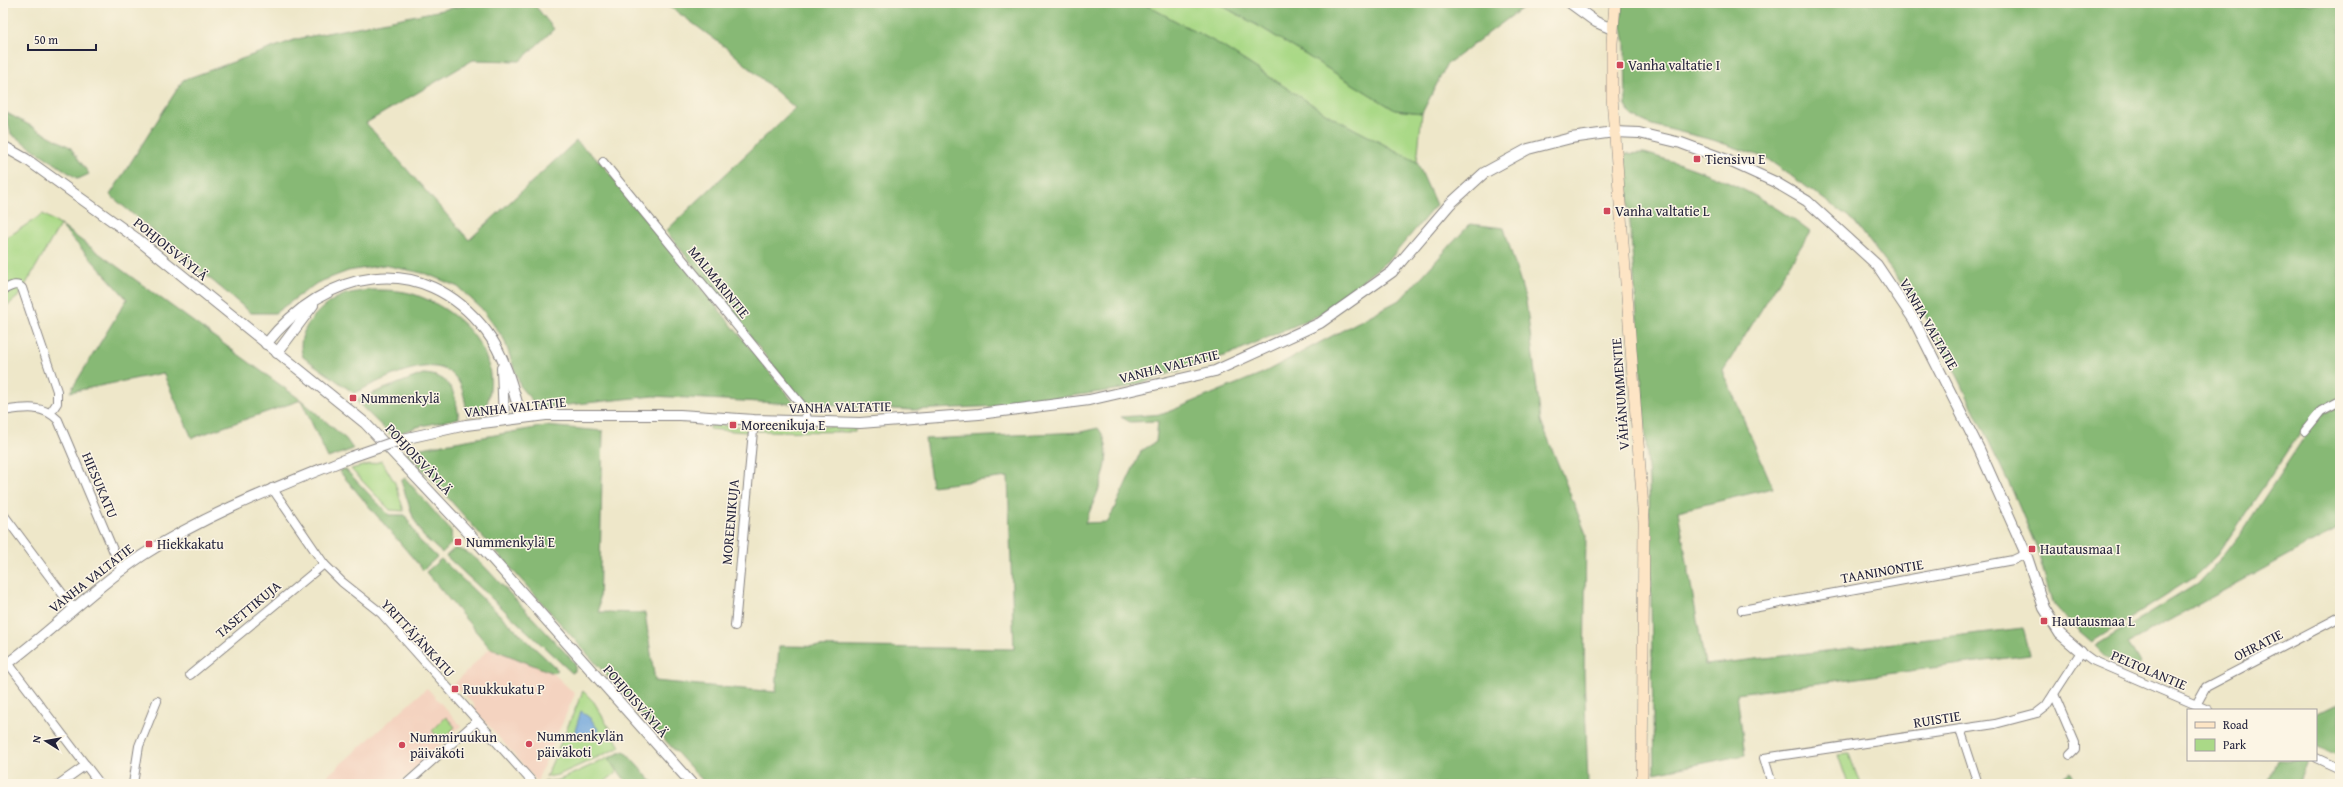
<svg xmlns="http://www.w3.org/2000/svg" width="2343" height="787" viewBox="0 0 2343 787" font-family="'Gentium Book Plus',serif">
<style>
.built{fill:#f4d3c0}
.green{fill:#aad987;stroke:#667e61}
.forest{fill:#87b974;stroke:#546e58}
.water{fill:#6da4db;stroke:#48638b}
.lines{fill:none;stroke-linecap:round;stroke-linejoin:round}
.minor-casing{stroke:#888482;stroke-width:10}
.tertiary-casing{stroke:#888482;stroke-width:12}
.secondary-casing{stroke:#888482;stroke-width:12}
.minor{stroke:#fff;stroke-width:8}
.tertiary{stroke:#fff;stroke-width:10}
.secondary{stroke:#fde5c5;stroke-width:11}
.tertiary-bridge-casing{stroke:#888482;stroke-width:12;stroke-linecap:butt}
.tertiary-bridge{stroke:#fff;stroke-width:10}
.poi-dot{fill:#d1495b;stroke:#fcf5e5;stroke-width:1.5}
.labels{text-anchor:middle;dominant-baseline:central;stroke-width:3;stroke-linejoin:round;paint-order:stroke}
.poi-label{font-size:14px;fill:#22223b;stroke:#fcf5e5;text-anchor:start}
.street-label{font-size:14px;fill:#22223b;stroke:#fcf5e5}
</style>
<rect width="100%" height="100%" fill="#fcf5e5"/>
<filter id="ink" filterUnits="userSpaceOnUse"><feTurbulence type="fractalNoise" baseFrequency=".025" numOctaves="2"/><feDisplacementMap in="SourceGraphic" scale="8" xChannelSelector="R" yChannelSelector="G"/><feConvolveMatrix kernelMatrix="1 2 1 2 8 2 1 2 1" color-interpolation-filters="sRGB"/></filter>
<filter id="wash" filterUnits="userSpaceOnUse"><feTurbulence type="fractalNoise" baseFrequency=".012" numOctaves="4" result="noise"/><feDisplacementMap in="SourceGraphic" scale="16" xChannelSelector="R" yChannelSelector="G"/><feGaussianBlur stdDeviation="0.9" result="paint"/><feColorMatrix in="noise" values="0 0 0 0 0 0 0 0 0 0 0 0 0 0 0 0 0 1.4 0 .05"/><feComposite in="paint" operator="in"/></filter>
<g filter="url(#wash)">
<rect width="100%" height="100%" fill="#eee7c9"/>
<g class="built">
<polygon points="490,648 553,673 575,694 537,781 473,708 475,706 454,684"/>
<polygon points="427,688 461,726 398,784 318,784"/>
</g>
<g class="green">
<polygon points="1142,3 1217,3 1262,28 1395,110 1422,113 1417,162 1330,116 1217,43"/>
<polygon points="43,214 60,225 19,296 3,309 3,240"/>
<polygon points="711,425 747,427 747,432 709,429"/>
<polygon points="763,426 851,427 855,428 855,432 757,431"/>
<polygon points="382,461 395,483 404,511 390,510 351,469"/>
<polygon points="583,691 594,702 620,747 558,775 546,777"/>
<polygon points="446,717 455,727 442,740 432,731"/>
<polygon points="1849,754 1860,784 1848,784 1838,755"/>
<polygon points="608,758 617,772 602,784 543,784 544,782 559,780"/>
</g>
<g class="forest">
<polygon points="477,3 533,3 554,29 520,61 473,60 366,123 469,240 576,141 601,163 795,404 653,396 539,408 521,388 504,339 482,309 458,287 427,274 384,265 348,271 317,283 275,313 251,313 110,195 183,80 297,39"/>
<polygon points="665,3 1142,3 1217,43 1330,116 1417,162 1436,205 1391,258 1319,315 1230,354 1122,389 999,406 912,410 804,404 666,231 795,108 728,49"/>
<polygon points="1217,3 1529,3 1447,64 1422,113 1395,110 1262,28"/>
<polygon points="1623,3 2340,3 2340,401 2304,427 2218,554 2194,577 2092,642 2071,624 2052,602 2037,549 2013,492 1960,381 1922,310 1853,220 1766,158 1713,140 1652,125 1632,116 1626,106 1625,43 1621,23"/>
<polygon points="5,112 70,147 89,174 78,179 11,134"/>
<path d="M1644,153C1708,171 1757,191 1810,232L1723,371L1773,488L1678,511L1705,665L2023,628L2030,655L1737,694L1745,755L1654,773L1649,482L1625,154Z"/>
<path d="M1470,224L1504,228L1526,301L1541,421L1586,534L1584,673L1588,784H706L651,725L407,452L416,449L546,426L603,431L599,612L645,613L655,681L776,692L779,646L1014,649L1008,477L932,486L925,439L1081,432L1098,428C1120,454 1095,496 1085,523L1108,522L1141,451L1156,442L1158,421L1130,422L1121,417L1163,414L1263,373L1401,299Z"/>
<polygon points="60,225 301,400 346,439 353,449 328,458 301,400 192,438 163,373 70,392 127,299"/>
<path d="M371,290C386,290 402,290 416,295C466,313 508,360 483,414L468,416C466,408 465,398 462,389C445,343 383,380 354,393L303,357C293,330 323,302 346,294C354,292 363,291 371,290Z"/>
<path d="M423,374C452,375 455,393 459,418L417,427L392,436L355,400Z"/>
<polygon points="2340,406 2340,527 2128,643 2140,664 2134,669 2106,657 2095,646 2197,584 2222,557 2243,530 2307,433 2323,414"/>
<polygon points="345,469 389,515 405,515 419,540 437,557 423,570 339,471"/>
<polygon points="405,478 451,531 452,543 442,553 423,536 413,517 401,481"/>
<path d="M454,549C466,549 474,557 483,565L575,663V671L572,673L446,556Z"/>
<polygon points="441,559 558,670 553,673 490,648 426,572"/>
<polygon points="2340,703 2340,757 2316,746 2316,715"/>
<polygon points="624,751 654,784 628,784 608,758"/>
<polygon points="2277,760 2303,760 2308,762 2299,784 2267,784"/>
<polygon points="2070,772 2080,784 2053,784"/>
</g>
<path class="water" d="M581,711L591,719L599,731C589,739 584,742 574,734Z"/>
</g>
<g filter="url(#ink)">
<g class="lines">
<defs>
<g id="minor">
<polyline points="603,162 804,408 808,422"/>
<path d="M3,290C10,287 16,282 22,288L57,391V403L51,412"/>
<path d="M3,411C23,408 43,404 58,420L122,571"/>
<polyline points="2305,431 2321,411 2340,401"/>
<polyline points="272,488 324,564 342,582 381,613 534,784"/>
<polyline points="3,514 73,608"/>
<polyline points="1742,610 2013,560 2026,554"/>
<polyline points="735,626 754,420"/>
<polyline points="8,663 100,784"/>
<polyline points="190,675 324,564"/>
<polyline points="2054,694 2075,743 2075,750 2070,755"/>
<polyline points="2196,705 2206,687 2340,617"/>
<polyline points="1960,729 1978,784"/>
<polyline points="2316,758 2340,769"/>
<polyline points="59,784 86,765"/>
<polyline points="133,784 139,746 157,701"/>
<polyline points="406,784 477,721"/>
<polyline points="1772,784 1764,758 1995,724 2037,713 2046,706 2081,652 2092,660 2208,710"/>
</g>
<g id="tertiary">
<polyline points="1570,3 1596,22 1612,29"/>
<polyline points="3,146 26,159 136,238 365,423 479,544 692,784"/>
<path d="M266,344C325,269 422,248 486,331C504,354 513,388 521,417"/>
<polyline points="277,353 313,305"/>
<polyline points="502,368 504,420"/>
<polyline points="403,439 466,425 546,415 680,415 754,420 860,423 979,414 1089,400 1215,371 1320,323 1392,272 1450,204 1484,173 1528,149 1571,138 1614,132 1639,133 1681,143 1727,160 1775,182 1807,201 1877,265 1914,320 1979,449 2026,554 2044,608 2060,634 2081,652"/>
<path d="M3,667C51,632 93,588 143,555C208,513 280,486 351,457"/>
</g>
<polyline id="secondary" points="1615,3 1612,43 1612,97 1644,522 1642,784"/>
</defs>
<use href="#minor" class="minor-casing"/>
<use href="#tertiary" class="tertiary-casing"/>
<use href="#secondary" class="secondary-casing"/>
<use href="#minor" class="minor"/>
<use href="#tertiary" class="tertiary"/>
<use href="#secondary" class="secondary"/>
<defs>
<polyline id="tertiary-bridge" points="351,457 403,439"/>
</defs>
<use href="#tertiary-bridge" class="tertiary-bridge-casing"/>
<use href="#tertiary-bridge" class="tertiary-bridge"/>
</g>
</g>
<g class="poi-dot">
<rect x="1616" y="61" width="8" height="8" rx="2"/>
<rect x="1693" y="155" width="8" height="8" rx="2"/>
<rect x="1603" y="207" width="8" height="8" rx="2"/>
<rect x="349" y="394" width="8" height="8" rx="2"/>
<rect x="729" y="421" width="8" height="8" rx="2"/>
<rect x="454" y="538" width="8" height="8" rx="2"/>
<rect x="145" y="540" width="8" height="8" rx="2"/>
<rect x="2028" y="545" width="8" height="8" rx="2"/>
<rect x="2040" y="617" width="8" height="8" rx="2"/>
<rect x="451" y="685" width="8" height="8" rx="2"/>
<circle cx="529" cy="744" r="4"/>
<circle cx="402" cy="745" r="4"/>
</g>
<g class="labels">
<g class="poi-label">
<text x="1628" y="65">Vanha valtatie I</text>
<text x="1705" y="159">Tiensivu E</text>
<text x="1615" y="211">Vanha valtatie L</text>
<text x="361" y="398">Nummenkylä</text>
<text x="741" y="425">Moreenikuja E</text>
<text x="466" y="542">Nummenkylä E</text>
<text x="157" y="544">Hiekkakatu</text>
<text x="2040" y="549">Hautausmaa I</text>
<text x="2052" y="621">Hautausmaa L</text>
<text x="463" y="689">Ruukkukatu P</text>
<text x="537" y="736">Nummenkylän<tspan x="537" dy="16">päiväkoti</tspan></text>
<text x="410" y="737">Nummiruukun<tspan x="410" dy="16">päiväkoti</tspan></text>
</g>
<g class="street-label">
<text transform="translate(171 249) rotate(39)">POHJOISVÄYLÄ</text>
<text transform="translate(719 282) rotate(51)">MALMARINTIE</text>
<text transform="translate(1929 324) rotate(60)">VANHA VALTATIE</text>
<text transform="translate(1169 366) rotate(-14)">VANHA VALTATIE</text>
<text transform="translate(1620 394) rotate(-94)">VÄHÄNUMMENTIE</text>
<text transform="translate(515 407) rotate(-6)">VANHA VALTATIE</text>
<text transform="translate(840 407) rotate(-1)">VANHA VALTATIE</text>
<text transform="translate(419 459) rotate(47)">POHJOISVÄYLÄ</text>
<text transform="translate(100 485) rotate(67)">HIESUKATU</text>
<text transform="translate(730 522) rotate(-85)">MOREENIKUJA</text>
<text transform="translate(1882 571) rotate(-10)">TAANINONTIE</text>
<text transform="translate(91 578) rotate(-38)">VANHA VALTATIE</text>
<text transform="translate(248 609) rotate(-40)">TASETTIKUJA</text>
<text transform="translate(418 638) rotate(47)">YRITTÄJÄNKATU</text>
<text transform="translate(2258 645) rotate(-27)">OHRATIE</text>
<text transform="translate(2149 670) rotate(23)">PELTOLANTIE</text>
<text transform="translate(636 701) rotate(49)">POHJOISVÄYLÄ</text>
<text transform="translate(1937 719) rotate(-9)">RUISTIE</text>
</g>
</g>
<rect width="2343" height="787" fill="none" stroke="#fcf5e5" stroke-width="16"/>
<rect x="2187" y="709" width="130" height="52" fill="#fcf5e5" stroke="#a5a1a1"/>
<rect x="2195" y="722" width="20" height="6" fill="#fde5c5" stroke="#a5a1a1"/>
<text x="2223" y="729" font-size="12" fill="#22223b">Road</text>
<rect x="2195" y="739" width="20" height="12" fill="#aad987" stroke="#a5a1a1"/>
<text x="2223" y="749" font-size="12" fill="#22223b">Park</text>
<g transform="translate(46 741) rotate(281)" stroke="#fcf5e5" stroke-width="3" paint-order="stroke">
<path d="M0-3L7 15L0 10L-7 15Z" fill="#22223b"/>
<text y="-6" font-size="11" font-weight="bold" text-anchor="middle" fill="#22223b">N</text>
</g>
<path d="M28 44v6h68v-6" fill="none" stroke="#22223b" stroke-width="2"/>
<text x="34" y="44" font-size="12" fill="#22223b" stroke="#fcf5e5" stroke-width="3" paint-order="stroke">50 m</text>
</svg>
